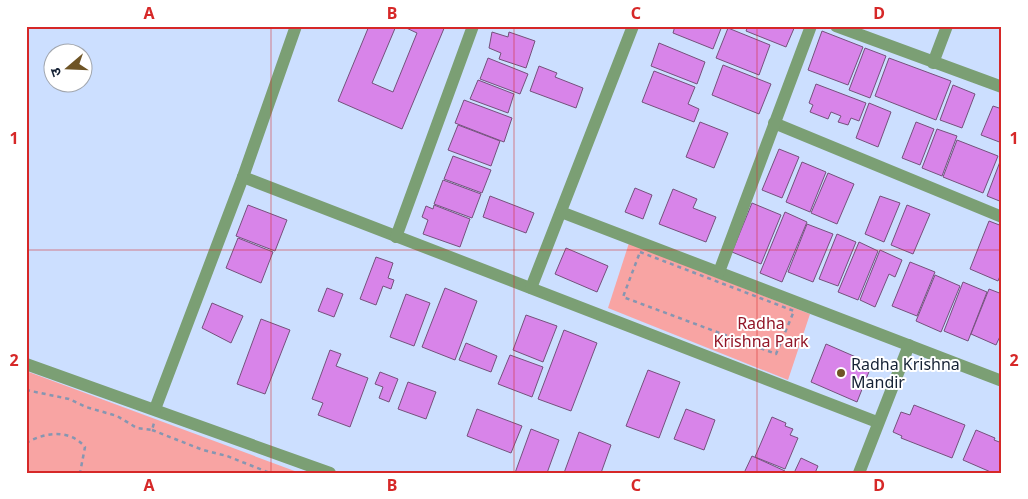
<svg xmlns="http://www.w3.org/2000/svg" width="1028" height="499" viewBox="0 0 1028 499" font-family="'Noto Sans','Noto Sans Devanagari',sans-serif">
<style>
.green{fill:#f8a4a3}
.building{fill:#d884e9;stroke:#75517c}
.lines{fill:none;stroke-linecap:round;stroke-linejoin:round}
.path{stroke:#8696b1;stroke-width:2.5;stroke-dasharray:4 4;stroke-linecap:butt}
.street{stroke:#7b9f74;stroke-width:12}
.grid{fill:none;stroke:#d62828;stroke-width:1;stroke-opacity:0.55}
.poi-dot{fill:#6e5425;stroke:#fff;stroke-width:2}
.labels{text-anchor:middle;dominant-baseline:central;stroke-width:4;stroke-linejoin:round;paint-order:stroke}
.park-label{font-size:16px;fill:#921728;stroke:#fff}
.poi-label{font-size:16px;fill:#152134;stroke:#fff;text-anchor:start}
.neatline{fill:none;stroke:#d62828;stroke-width:2}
.grid-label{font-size:16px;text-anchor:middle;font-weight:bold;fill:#d62828}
</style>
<rect width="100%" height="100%" fill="#ccdfff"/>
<g class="green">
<polygon points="629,243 810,314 788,380 608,308"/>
<polygon points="26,371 300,473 26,473"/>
</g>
<g class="building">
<polygon points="369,26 396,26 372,83 393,92 417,33 402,26 445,26 402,129 338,101"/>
<polygon points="675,26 722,26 713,49 673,33"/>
<polygon points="748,26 795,26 786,47 746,31"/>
<polygon points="728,28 770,45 759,75 716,58"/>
<polygon points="822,31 863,47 848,85 808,70"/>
<polygon points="492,32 508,37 509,32 535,41 526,68 499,59 501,53 489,48"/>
<polygon points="659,43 705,62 697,84 651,66"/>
<polygon points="865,48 886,56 870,98 849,90"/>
<polygon points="488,58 528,74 520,94 480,79"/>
<polygon points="889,58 951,81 936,120 875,96"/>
<polygon points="723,65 771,84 759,114 712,95"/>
<polygon points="539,66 557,73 555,77 583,88 576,108 530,91"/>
<polygon points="654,71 695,87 688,104 699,109 694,122 642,102"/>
<polygon points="478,80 514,94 508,113 470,99"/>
<polygon points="816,84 866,103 859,121 851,118 848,125 838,122 841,116 831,112 828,119 810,112 813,105 809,103"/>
<polygon points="953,85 975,94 962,128 940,120"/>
<polygon points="464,100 512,118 504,142 455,123"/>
<polygon points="869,103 891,112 878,147 856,138"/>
<polygon points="993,106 1002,109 1002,143 981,135"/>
<polygon points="700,122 728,133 714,168 686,157"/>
<polygon points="916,122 934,129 920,165 902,158"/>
<polygon points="458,125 500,141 491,166 448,150"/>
<polygon points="937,129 957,136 942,176 922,168"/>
<polygon points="957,140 998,156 983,193 943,177"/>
<polygon points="779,149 799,157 782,198 762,190"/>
<polygon points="453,156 491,170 482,193 444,179"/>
<polygon points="1001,159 1002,160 1002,202 987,196"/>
<polygon points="802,162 826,172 810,212 786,202"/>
<polygon points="828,173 854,184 837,224 811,213"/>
<polygon points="443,180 481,194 472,218 434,204"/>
<polygon points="635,188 652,195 643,219 625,212"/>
<polygon points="673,189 697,199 693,208 716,217 706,242 659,224"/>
<polygon points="490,196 534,213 526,233 483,217"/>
<polygon points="880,196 900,203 884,242 865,234"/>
<polygon points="752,203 781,215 761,264 732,252"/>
<polygon points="248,205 287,220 275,251 236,236"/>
<polygon points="434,205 470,219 460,247 423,234 428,220 422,217 426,206 433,209"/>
<polygon points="907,205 930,214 913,254 891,245"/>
<polygon points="785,212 807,222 782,282 760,273"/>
<polygon points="989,221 1002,226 1002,271 998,281 970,269"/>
<polygon points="807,224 833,234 813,282 788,272"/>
<polygon points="837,234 856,242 838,286 819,279"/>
<polygon points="238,238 273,252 261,283 226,268"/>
<polygon points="859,242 878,251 858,300 838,292"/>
<polygon points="566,248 608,266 597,292 555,274"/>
<polygon points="880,250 902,260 895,277 889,274 875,307 860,300"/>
<polygon points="376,257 393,263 388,278 394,280 391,289 383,286 376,305 360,299"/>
<polygon points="910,262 935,272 917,316 892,306"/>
<polygon points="935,275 960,286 941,332 916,321"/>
<polygon points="963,282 987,292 968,341 944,331"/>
<polygon points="327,288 343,294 334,317 318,311"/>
<polygon points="445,288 477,301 455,360 422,347"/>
<polygon points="989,289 1002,294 1002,332 996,345 971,334"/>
<polygon points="406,294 430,303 414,346 390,337"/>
<polygon points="212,303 243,316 231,343 202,328"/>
<polygon points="526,315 557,326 543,362 513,350"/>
<polygon points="261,319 290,330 265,394 237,384"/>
<polygon points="564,330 597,343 571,411 538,399"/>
<polygon points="466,343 497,356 491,372 459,360"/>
<polygon points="826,344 872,364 857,402 811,382"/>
<polygon points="330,350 341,354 336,366 368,378 350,427 318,415 323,403 312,399"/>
<polygon points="510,355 543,367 532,397 498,384"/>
<polygon points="648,370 680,382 659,438 626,426"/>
<polygon points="380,372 398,379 389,402 379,398 383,387 375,384"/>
<polygon points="408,382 436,392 426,419 398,409"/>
<polygon points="914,405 965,425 952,458 901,438 902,436 893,432 901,412 910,415"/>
<polygon points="477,409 522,426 511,453 467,436"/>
<polygon points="686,409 715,420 704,450 674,439"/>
<polygon points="772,417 786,423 785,426 793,429 790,435 798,438 785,469 755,457"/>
<polygon points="531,429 559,440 547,473 515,473"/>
<polygon points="976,430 995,438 994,440 1002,443 1002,473 993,473 963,460"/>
<polygon points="579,432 611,445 601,473 564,473"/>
<polygon points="752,456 785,471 784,473 744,473"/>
<polygon points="801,458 818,466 815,473 794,473"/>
</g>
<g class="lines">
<g class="path">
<polygon points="640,252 794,311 776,354 623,297"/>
<polyline points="725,348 729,337"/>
<polyline points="26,390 69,399 86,407 117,416 137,428 152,430 154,423"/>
<polyline points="152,430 203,450 227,456 270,473"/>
<path d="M26,443C45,432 70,429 85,447L80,473"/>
</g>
<g class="street">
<polyline points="836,26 1002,87"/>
<polyline points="933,63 947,26"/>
<polyline points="774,123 1002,217"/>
<polyline points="243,177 877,422"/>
<polyline points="561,212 1002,381"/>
<polyline points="396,237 473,26"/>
<polyline points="719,272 811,26"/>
<polyline points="531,288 633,26"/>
<polyline points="26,364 330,473"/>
<polyline points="155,409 243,177 296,26"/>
<polyline points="859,473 909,345"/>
</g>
</g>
<path class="grid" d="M271,26V473M514,26V473M757,26V473M26,250H1002"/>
<circle class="poi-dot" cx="841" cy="373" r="5"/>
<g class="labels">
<g class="park-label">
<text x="761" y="323">Radha<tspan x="761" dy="18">Krishna Park</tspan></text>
</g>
<g class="poi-label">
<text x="851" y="364">Radha Krishna<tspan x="851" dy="18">Mandir</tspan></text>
</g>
</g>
<rect width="1028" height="499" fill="none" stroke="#ffffff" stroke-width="55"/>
<g transform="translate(68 68) rotate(251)"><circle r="24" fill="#ffffff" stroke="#a1a6ae"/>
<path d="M0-4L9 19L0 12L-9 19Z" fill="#6e5425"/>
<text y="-8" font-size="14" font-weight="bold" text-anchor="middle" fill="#152134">उ</text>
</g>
<rect x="28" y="28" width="972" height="444" class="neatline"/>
<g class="grid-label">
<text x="149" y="19">A</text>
<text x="392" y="19">B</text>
<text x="636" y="19">C</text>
<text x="879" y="19">D</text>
<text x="14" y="144">1</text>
<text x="1014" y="144">1</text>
<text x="14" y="366">2</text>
<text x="1014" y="366">2</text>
<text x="149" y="491">A</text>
<text x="392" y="491">B</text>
<text x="636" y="491">C</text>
<text x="879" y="491">D</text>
</g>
</svg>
